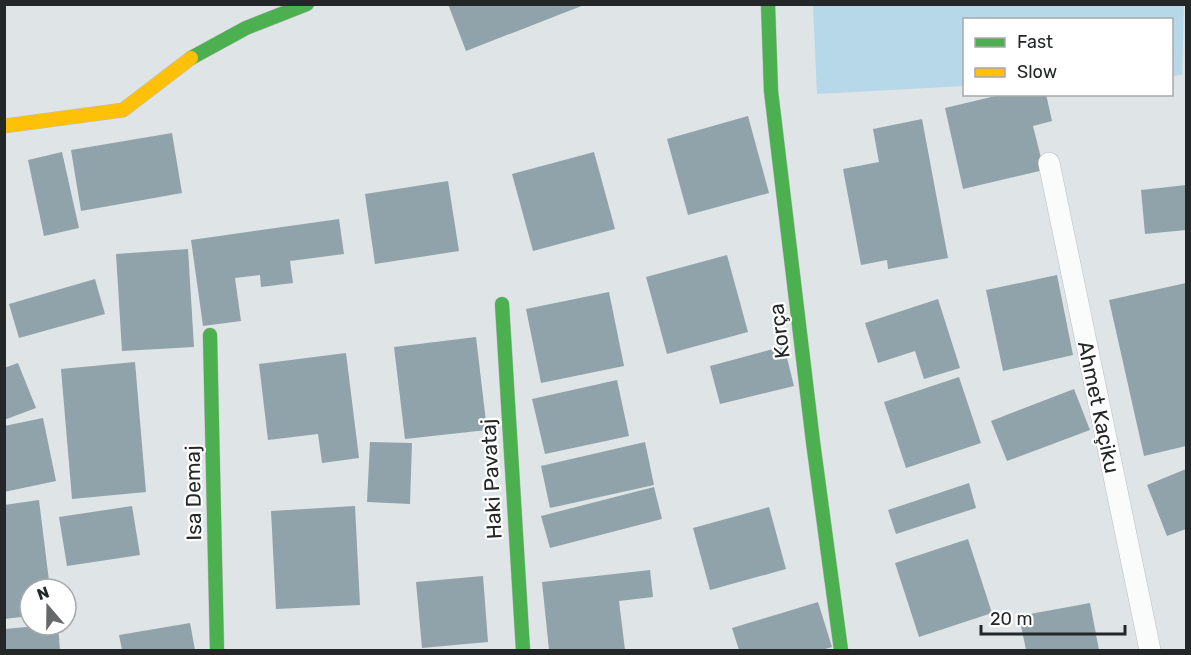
<svg xmlns="http://www.w3.org/2000/svg" width="1191" height="655" viewBox="0 0 1191 655" font-family="Rubik,sans-serif">
<style>
.green{fill:#b6d8e8}
.building{fill:#91a3aa}
.lines{fill:none;stroke-linecap:round;stroke-linejoin:round}
.lane-casing{stroke:#bbbfc1;stroke-width:22}
.fast-casing{stroke:#bbbfc1;stroke-width:15}
.slow-casing{stroke:#bbbfc1;stroke-width:15}
.lane{stroke:#fafbfb;stroke-width:21}
.fast{stroke:#4caf50;stroke-width:14}
.slow{stroke:#ffc107;stroke-width:14}
.labels{text-anchor:middle;dominant-baseline:central;stroke-width:4.5;stroke-linejoin:round;paint-order:stroke}
.street-label{font-size:21px;fill:#232728;stroke:#fff}
</style>
<rect width="100%" height="100%" fill="#dfe4e6"/>
<polygon class="green" points="813,5 1184,5 1182,75 1172,76 1172,20 964,20 964,86 817,94"/>
<g class="building">
<polygon points="448,4 584,4 584,5 466,51"/>
<polygon points="1004,94 1046,94 1052,121 1033,126 1044,170 963,189 945,108"/>
<polygon points="748,116 769,193 688,215 667,139"/>
<polygon points="922,119 948,258 888,269 887,260 861,265 843,169 879,162 873,129"/>
<polygon points="172,133 182,193 81,211 71,150"/>
<polygon points="62,152 79,228 44,236 28,160"/>
<polygon points="594,152 615,229 533,251 512,174"/>
<polygon points="448,181 459,251 375,264 365,194"/>
<polygon points="1186,185 1186,230 1145,234 1141,190"/>
<polygon points="339,219 344,254 290,261 293,283 261,287 260,275 235,278 241,321 203,326 191,240"/>
<polygon points="188,249 194,347 122,351 116,254"/>
<polygon points="727,255 748,332 667,354 646,277"/>
<polygon points="1057,275 1073,355 1003,371 986,290"/>
<polygon points="95,279 105,314 19,338 9,304"/>
<polygon points="1186,283 1186,446 1144,456 1109,300"/>
<polygon points="609,292 624,366 541,383 526,309"/>
<polygon points="938,299 960,368 924,379 915,351 878,363 865,323"/>
<polygon points="476,337 487,430 405,439 394,347"/>
<polygon points="784,346 794,386 720,404 710,366"/>
<polygon points="346,353 359,458 322,463 318,434 268,440 259,364"/>
<polygon points="135,362 146,492 72,499 61,369"/>
<polygon points="18,363 36,408 4,420 4,368"/>
<polygon points="959,377 981,443 906,468 884,402"/>
<polygon points="617,380 629,436 545,454 532,399"/>
<polygon points="1074,389 1090,430 1007,461 991,421"/>
<polygon points="43,418 56,481 4,492 4,426"/>
<polygon points="370,442 412,443 410,504 367,502"/>
<polygon points="645,442 654,485 550,508 541,466"/>
<polygon points="1186,469 1186,529 1167,536 1147,485"/>
<polygon points="969,483 976,508 896,534 888,510"/>
<polygon points="654,487 662,519 550,548 541,516"/>
<polygon points="39,500 50,589 30,589 30,616 4,619 4,505"/>
<polygon points="132,506 140,555 67,566 59,517"/>
<polygon points="355,506 360,605 276,609 271,511"/>
<polygon points="769,507 786,569 710,590 693,528"/>
<polygon points="968,539 992,613 919,637 895,563"/>
<polygon points="650,570 653,597 619,601 625,650 549,650 542,582"/>
<polygon points="483,576 488,642 422,648 416,582"/>
<polygon points="818,602 832,647 822,650 739,650 732,628"/>
<polygon points="1090,603 1099,650 1026,650 1019,616"/>
<polygon points="190,623 195,650 122,650 119,635"/>
<polygon points="48,625 58,625 60,650 5,650 5,629"/>
</g>
<g class="lines">
<defs>
<polyline id="lane" points="1049,163 1150,650"/>
<g id="fast">
<polyline points="768,4 771,91 813,442 841,650"/>
<polyline points="191,58 246,28 307,4"/>
<polyline points="502,304 523,650"/>
<polyline points="210,335 217,650"/>
</g>
<polyline id="slow" points="4,126 123,110 191,58"/>
</defs>
<use href="#lane" class="lane-casing"/>
<use href="#fast" class="fast-casing"/>
<use href="#slow" class="slow-casing"/>
<use href="#lane" class="lane"/>
<use href="#fast" class="fast"/>
<use href="#slow" class="slow"/>
</g>
<g class="labels">
<g class="street-label">
<text transform="translate(779 331) rotate(-97)">Korça</text>
<text transform="translate(1099 407) rotate(78)">Ahmet Kaçiku</text>
<text transform="translate(491 479) rotate(-93)">Haki Pavataj</text>
<text transform="translate(193 493) rotate(-91)">Isa Demaj</text>
</g>
</g>
<rect width="1191" height="655" fill="none" stroke="#232728" stroke-width="12"/>
<rect x="963" y="18" width="210" height="78" fill="#ffffff" stroke="#a7a9a9" stroke-width="1.5"/>
<rect x="975" y="38" width="30" height="9" fill="#4caf50" stroke="#a7a9a9" stroke-width="1.5"/>
<text x="1017" y="48" font-size="18" fill="#232728">Fast</text>
<rect x="975" y="68" width="30" height="9" fill="#ffc107" stroke="#a7a9a9" stroke-width="1.5"/>
<text x="1017" y="78" font-size="18" fill="#232728">Slow</text>
<g transform="translate(48 607) rotate(340)"><circle r="28" fill="#ffffff" stroke="#a7a9a9" stroke-width="1.5"/>
<path d="M0-4.5L10 22L0 15L-10 22Z" fill="#65696a"/>
<text y="-9" font-size="16" font-weight="bold" text-anchor="middle" fill="#232728">N</text>
</g>
<path d="M981 625v9h144v-9" fill="none" stroke="#232728" stroke-width="3"/>
<text x="990" y="625" font-size="18" fill="#232728" stroke="#ffffff" stroke-width="4.5" paint-order="stroke">20 m</text>
</svg>
